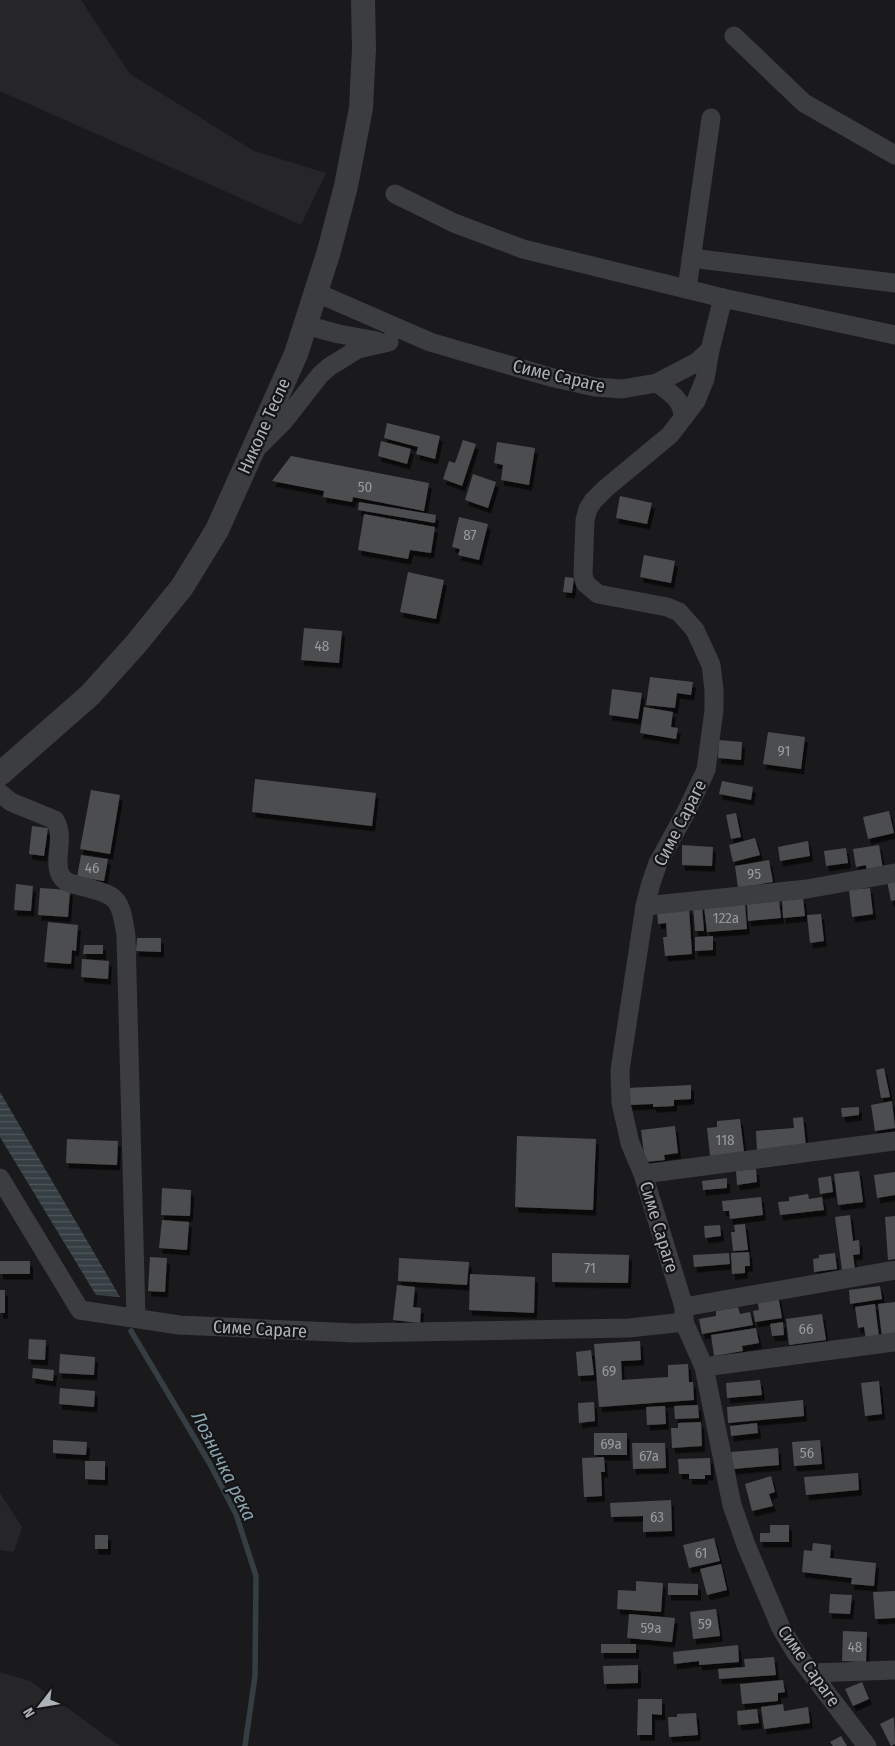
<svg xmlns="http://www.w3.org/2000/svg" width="895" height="1746" viewBox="0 0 895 1746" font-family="'Fira Sans Condensed',sans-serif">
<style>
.built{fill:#262628}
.water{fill:url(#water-rules)}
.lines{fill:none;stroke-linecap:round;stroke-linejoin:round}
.stream{stroke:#353f43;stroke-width:5.5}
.building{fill:#4c4d50;filter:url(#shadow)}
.minor{stroke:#3b3d40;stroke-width:19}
.tertiary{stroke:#3b3d40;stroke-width:24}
.labels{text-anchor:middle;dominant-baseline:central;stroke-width:4.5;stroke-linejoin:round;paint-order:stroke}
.number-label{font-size:15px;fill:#969a9f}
.street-label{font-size:18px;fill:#aeb3b9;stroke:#151517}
.water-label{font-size:19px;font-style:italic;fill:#8aa5b0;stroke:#151517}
</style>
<defs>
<pattern id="water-rules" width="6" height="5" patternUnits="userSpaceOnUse" patternTransform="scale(1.25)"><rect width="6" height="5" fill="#353f43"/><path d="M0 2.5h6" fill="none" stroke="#50585c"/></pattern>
<filter id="shadow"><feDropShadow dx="3" dy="5.5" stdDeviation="0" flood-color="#0009"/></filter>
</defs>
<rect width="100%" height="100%" fill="#1a1a1c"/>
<g class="built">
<polygon points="0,0 81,0 130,74 254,151 326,173 301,225 0,91"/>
<polygon points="0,1493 22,1527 14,1552 0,1550"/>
<polygon points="0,1672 30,1681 120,1746 0,1746"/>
</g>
<polygon class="water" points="0,1092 120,1297 96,1295 0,1137"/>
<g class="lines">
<polyline class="stream" points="131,1331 210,1464 236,1514 256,1576 255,1676 245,1746"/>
</g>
<g class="building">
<polygon points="387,423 440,436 435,459 416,454 418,447 384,438"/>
<polygon points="463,440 476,444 462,486 443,479 449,461 455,463"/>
<polygon points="381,441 411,449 407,464 378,456"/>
<polygon points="497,442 535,448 529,485 501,480 503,465 494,463"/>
<polygon points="291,456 429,483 424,511 353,497 352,502 323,497 324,491 272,481"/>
<polygon points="473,474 496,482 488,508 465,500"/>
<polygon points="620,496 652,503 647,524 616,518"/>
<polygon points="359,502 436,515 435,523 358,510"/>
<polygon points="364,514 435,527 431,553 410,550 408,559 358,550"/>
<polygon points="459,517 488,524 479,560 458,555 460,549 452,547"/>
<polygon points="644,555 675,561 671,583 640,577"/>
<polygon points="408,572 444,580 436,619 400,612"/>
<polygon points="565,577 574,578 572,593 563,592"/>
<polygon points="304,628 342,631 339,663 301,660"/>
<polygon points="650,677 693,682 691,695 677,693 675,708 646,705"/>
<polygon points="612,689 642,693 638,719 609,715"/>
<polygon points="644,707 673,712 671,727 678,728 676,739 640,733"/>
<polygon points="768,732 805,737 801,769 763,764"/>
<polygon points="719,740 742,742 741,760 718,758"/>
<polygon points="255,779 376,793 372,826 252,812"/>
<polygon points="722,781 753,787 751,800 719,794"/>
<polygon points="91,790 120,795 110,854 80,849"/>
<polygon points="889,811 894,833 868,839 863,817"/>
<polygon points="736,813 741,837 731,839 726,815"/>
<polygon points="32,826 48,828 44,856 29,854"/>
<polygon points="755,838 760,855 733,862 729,845"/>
<polygon points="808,841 810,856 780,861 778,847"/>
<polygon points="682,845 713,847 712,866 682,865"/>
<polygon points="879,845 883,869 867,871 866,865 856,867 853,849"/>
<polygon points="846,848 848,863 826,866 824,851"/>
<polygon points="81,855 108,859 104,881 77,877"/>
<polygon points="769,860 773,882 738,888 735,866"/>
<polygon points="895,880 895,900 891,901 887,881"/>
<polygon points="16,884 33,886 31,911 14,910"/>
<polygon points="40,888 70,890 68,917 38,915"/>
<polygon points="870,888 873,914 852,917 849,890"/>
<polygon points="803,898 805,916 783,918 782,899"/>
<polygon points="779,900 781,918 748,921 747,903"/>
<polygon points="745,904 747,929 707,932 704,907"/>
<polygon points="702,906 704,931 695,931 693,907"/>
<polygon points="689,908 692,954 665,956 663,937 667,937 666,923 658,924 657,910"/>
<polygon points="821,914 824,941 810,943 807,915"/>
<polygon points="48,922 78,925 76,951 72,950 71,964 44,962"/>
<polygon points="713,936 713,950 695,951 695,937"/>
<polygon points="137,938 161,938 161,952 136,951"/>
<polygon points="84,945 103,945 103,954 83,954"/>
<polygon points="82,959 109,961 108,979 81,977"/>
<polygon points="884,1068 890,1097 881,1098 876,1070"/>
<polygon points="691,1085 691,1099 674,1100 674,1106 653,1107 653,1104 628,1105 627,1088"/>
<polygon points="892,1101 895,1128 875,1131 871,1105"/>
<polygon points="859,1107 859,1115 842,1117 841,1108"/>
<polygon points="803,1117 806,1147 757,1151 756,1131 794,1128 793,1118"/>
<polygon points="740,1119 744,1152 710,1156 707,1128 717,1127 717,1121"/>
<polygon points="675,1126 678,1153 664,1155 665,1160 645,1162 641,1130"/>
<polygon points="517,1136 596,1139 593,1210 515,1207"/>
<polygon points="67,1139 118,1141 117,1165 66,1163"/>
<polygon points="756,1169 757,1182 737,1185 736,1171"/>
<polygon points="859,1171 863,1202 838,1205 834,1174"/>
<polygon points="895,1172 895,1195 877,1198 874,1175"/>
<polygon points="831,1176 833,1192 820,1194 818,1178"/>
<polygon points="727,1178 727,1188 703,1190 702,1181"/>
<polygon points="162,1188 191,1190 190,1216 161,1215"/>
<polygon points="808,1194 809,1199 822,1197 824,1210 780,1215 778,1202 789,1201 789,1197"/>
<polygon points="761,1197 763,1215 730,1219 729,1211 723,1211 722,1201"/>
<polygon points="850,1215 853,1241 859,1240 860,1254 853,1255 855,1269 842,1270 835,1217"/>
<polygon points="895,1216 895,1259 888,1260 885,1217"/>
<polygon points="162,1220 189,1222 187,1250 159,1248"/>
<polygon points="745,1224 748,1250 733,1251 731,1232 735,1232 734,1225"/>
<polygon points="720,1225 721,1236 705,1238 704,1226"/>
<polygon points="749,1252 750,1266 745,1266 745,1273 732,1274 731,1253"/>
<polygon points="552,1253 629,1255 628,1283 552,1282"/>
<polygon points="729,1253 730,1264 694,1267 693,1255"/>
<polygon points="835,1253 837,1269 814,1272 813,1259 819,1258 819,1255"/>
<polygon points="150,1257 167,1258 165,1292 148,1291"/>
<polygon points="399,1258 469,1262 467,1285 398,1281"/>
<rect x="0" y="1261" width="30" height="13"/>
<polygon points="470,1274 535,1277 534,1313 469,1310"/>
<polygon points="397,1285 415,1287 413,1307 421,1308 420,1323 393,1320"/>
<polygon points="880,1286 882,1299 850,1304 849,1290"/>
<rect x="0" y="1290" width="5" height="23"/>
<polygon points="778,1295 782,1318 755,1322 753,1311 759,1310 757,1298"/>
<polygon points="895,1302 895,1335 882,1337 878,1304"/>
<polygon points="875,1304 879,1337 866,1339 864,1327 858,1328 855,1307"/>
<polygon points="738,1307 740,1314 750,1312 753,1325 702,1334 699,1319 716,1316 716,1311"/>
<polygon points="822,1314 826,1340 789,1345 786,1319"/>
<polygon points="783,1322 784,1335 772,1336 770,1324"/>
<polygon points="756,1328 759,1343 742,1346 743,1351 714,1356 711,1335"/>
<polygon points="29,1339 46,1340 45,1360 28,1359"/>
<polygon points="640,1341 641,1360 621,1361 622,1380 668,1377 668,1365 688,1364 689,1382 693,1382 694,1400 599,1407 594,1344"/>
<polygon points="591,1350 594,1375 578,1376 576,1352"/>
<polygon points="60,1354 95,1357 94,1375 59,1373"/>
<polygon points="33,1368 54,1370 53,1381 32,1378"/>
<polygon points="760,1380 762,1395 727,1398 726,1383"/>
<polygon points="879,1381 882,1414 865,1416 861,1383"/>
<polygon points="60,1388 95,1391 94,1407 59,1404"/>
<polygon points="803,1400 804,1416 728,1423 727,1407"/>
<polygon points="594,1402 595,1421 579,1423 578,1403"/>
<polygon points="698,1405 699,1418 675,1419 674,1406"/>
<polygon points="665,1406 666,1424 647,1425 646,1407"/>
<polygon points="701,1422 702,1446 672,1448 671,1428 678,1428 678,1423"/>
<polygon points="757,1423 758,1433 731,1436 730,1426"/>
<rect x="594" y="1433" width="33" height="22"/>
<polygon points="53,1440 87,1442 86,1455 53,1453"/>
<polygon points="820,1440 822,1464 794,1466 792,1442"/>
<polygon points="632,1443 665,1443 666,1468 633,1469"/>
<polygon points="778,1448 779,1465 733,1469 731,1452"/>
<polygon points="604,1457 605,1472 601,1472 602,1496 584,1497 582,1458"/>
<polygon points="710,1458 711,1475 705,1475 705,1479 689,1479 689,1474 679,1474 678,1459"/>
<polygon points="85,1461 105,1461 105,1480 85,1479"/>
<polygon points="858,1473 859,1490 806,1495 804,1477"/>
<polygon points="771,1476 775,1492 769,1494 773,1506 752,1511 745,1484"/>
<polygon points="671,1500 672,1531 643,1532 643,1516 611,1517 610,1503"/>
<polygon points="770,1525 789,1525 789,1542 760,1542 760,1533 770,1533"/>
<rect x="95" y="1535" width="13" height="14"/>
<polygon points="714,1538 720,1561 689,1568 683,1545"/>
<polygon points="813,1543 831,1545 830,1558 876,1563 874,1586 851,1584 852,1578 802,1572 804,1550 812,1551"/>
<polygon points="721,1564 727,1590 707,1595 700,1569"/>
<polygon points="636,1581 663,1583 661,1612 617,1609 618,1590 636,1591"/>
<polygon points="668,1583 698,1584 698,1595 668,1595"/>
<polygon points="895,1591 895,1618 875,1619 873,1592"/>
<polygon points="830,1594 852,1595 850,1614 829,1613"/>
<polygon points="716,1609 720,1636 693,1639 690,1612"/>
<polygon points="629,1614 675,1618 672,1642 627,1638"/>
<polygon points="843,1631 867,1632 866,1662 842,1661"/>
<rect x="601" y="1644" width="35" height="9"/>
<polygon points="738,1645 739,1662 699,1665 699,1661 674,1664 673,1652"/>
<polygon points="774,1657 776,1675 719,1679 718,1669 745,1667 744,1659"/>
<polygon points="638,1665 638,1683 604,1684 603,1666"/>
<polygon points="783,1680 785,1692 778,1693 778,1701 742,1704 740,1684"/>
<polygon points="862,1682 869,1699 853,1706 845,1689"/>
<polygon points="638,1699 662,1699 662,1715 652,1714 652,1735 637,1735"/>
<polygon points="783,1704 784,1711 808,1707 810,1723 764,1729 761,1707"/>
<polygon points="757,1709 759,1723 738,1725 737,1711"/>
<polygon points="696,1713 698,1735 669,1737 668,1717 677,1717 677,1714"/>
<polygon points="894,1717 895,1744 891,1746 880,1724"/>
<polygon points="841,1736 847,1746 833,1746 830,1742"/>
</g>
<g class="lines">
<g class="minor">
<polyline points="734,36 804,103 895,155"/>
<polyline points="395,194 454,223 523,249 723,298 895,335"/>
<polyline points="691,258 895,283"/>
<polyline points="687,289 711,118"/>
<polyline points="315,292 430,342 550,377 595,387 622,389 657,383 697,362 710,350"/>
<polyline points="305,325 339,334 377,341"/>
<path d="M657,383C671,393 683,400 683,418"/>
<polyline points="257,448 284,421 320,375 329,367 358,349 389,342"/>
<path d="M0,793L11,802L55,820C66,839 52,860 61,876C64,881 70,884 77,885C116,896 120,893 126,936L136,1318"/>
<polyline points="645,906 807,889 895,873"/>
<polyline points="643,1174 895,1141"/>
<polyline points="0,1178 80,1310 179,1325 355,1333 629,1328 684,1322 704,1367 732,1505 746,1545 781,1628 796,1653 867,1746"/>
<polyline points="684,1307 895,1270"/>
<polyline points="684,1322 684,1307 643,1174 630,1143 621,1103 620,1070 645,906 651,883 658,863 686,812 706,770 714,710 714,690 711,665 695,630 679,612 667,607 598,594 585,583 583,574 585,520 588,509 593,501 606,488 670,435 696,401 705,379 710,350 723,298"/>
<polyline points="704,1367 895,1342"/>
<polyline points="812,1673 895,1670"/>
</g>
<polyline class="tertiary" points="0,774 90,695 136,644 182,587 217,530 296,354 329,251 346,186 361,108 364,48 363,0"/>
</g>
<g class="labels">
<g class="number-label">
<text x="365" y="487">50</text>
<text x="470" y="535">87</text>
<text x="322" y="646">48</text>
<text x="784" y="751">91</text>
<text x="92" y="868">46</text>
<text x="754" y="874">95</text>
<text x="726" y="918">122a</text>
<text x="725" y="1140">118</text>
<text x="590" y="1268">71</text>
<text x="806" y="1329">66</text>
<text x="609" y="1371">69</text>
<text x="611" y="1444">69a</text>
<text x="807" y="1453">56</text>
<text x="649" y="1456">67a</text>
<text x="657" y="1517">63</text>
<text x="701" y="1553">61</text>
<text x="705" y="1624">59</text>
<text x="651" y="1628">59a</text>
<text x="855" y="1647">48</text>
</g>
<g class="street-label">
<text transform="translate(559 376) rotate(13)">Симе Сараге</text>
<text transform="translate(264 426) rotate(-66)">Николе Тесле</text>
<text transform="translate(680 823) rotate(-63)">Симе Сараге</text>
<text transform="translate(659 1227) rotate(73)">Симе Сараге</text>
<text transform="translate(260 1329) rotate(3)">Симе Сараге</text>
<text transform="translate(809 1666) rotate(55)">Симе Сараге</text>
</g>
<g class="water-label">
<text transform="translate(224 1466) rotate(63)">Лозничка река</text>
</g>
</g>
<g transform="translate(40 1706) rotate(239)" stroke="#151517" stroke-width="4" paint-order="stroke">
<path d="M0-4L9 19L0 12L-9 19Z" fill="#aeb3b9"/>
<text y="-8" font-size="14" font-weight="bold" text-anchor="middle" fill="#aeb3b9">N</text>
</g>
</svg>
